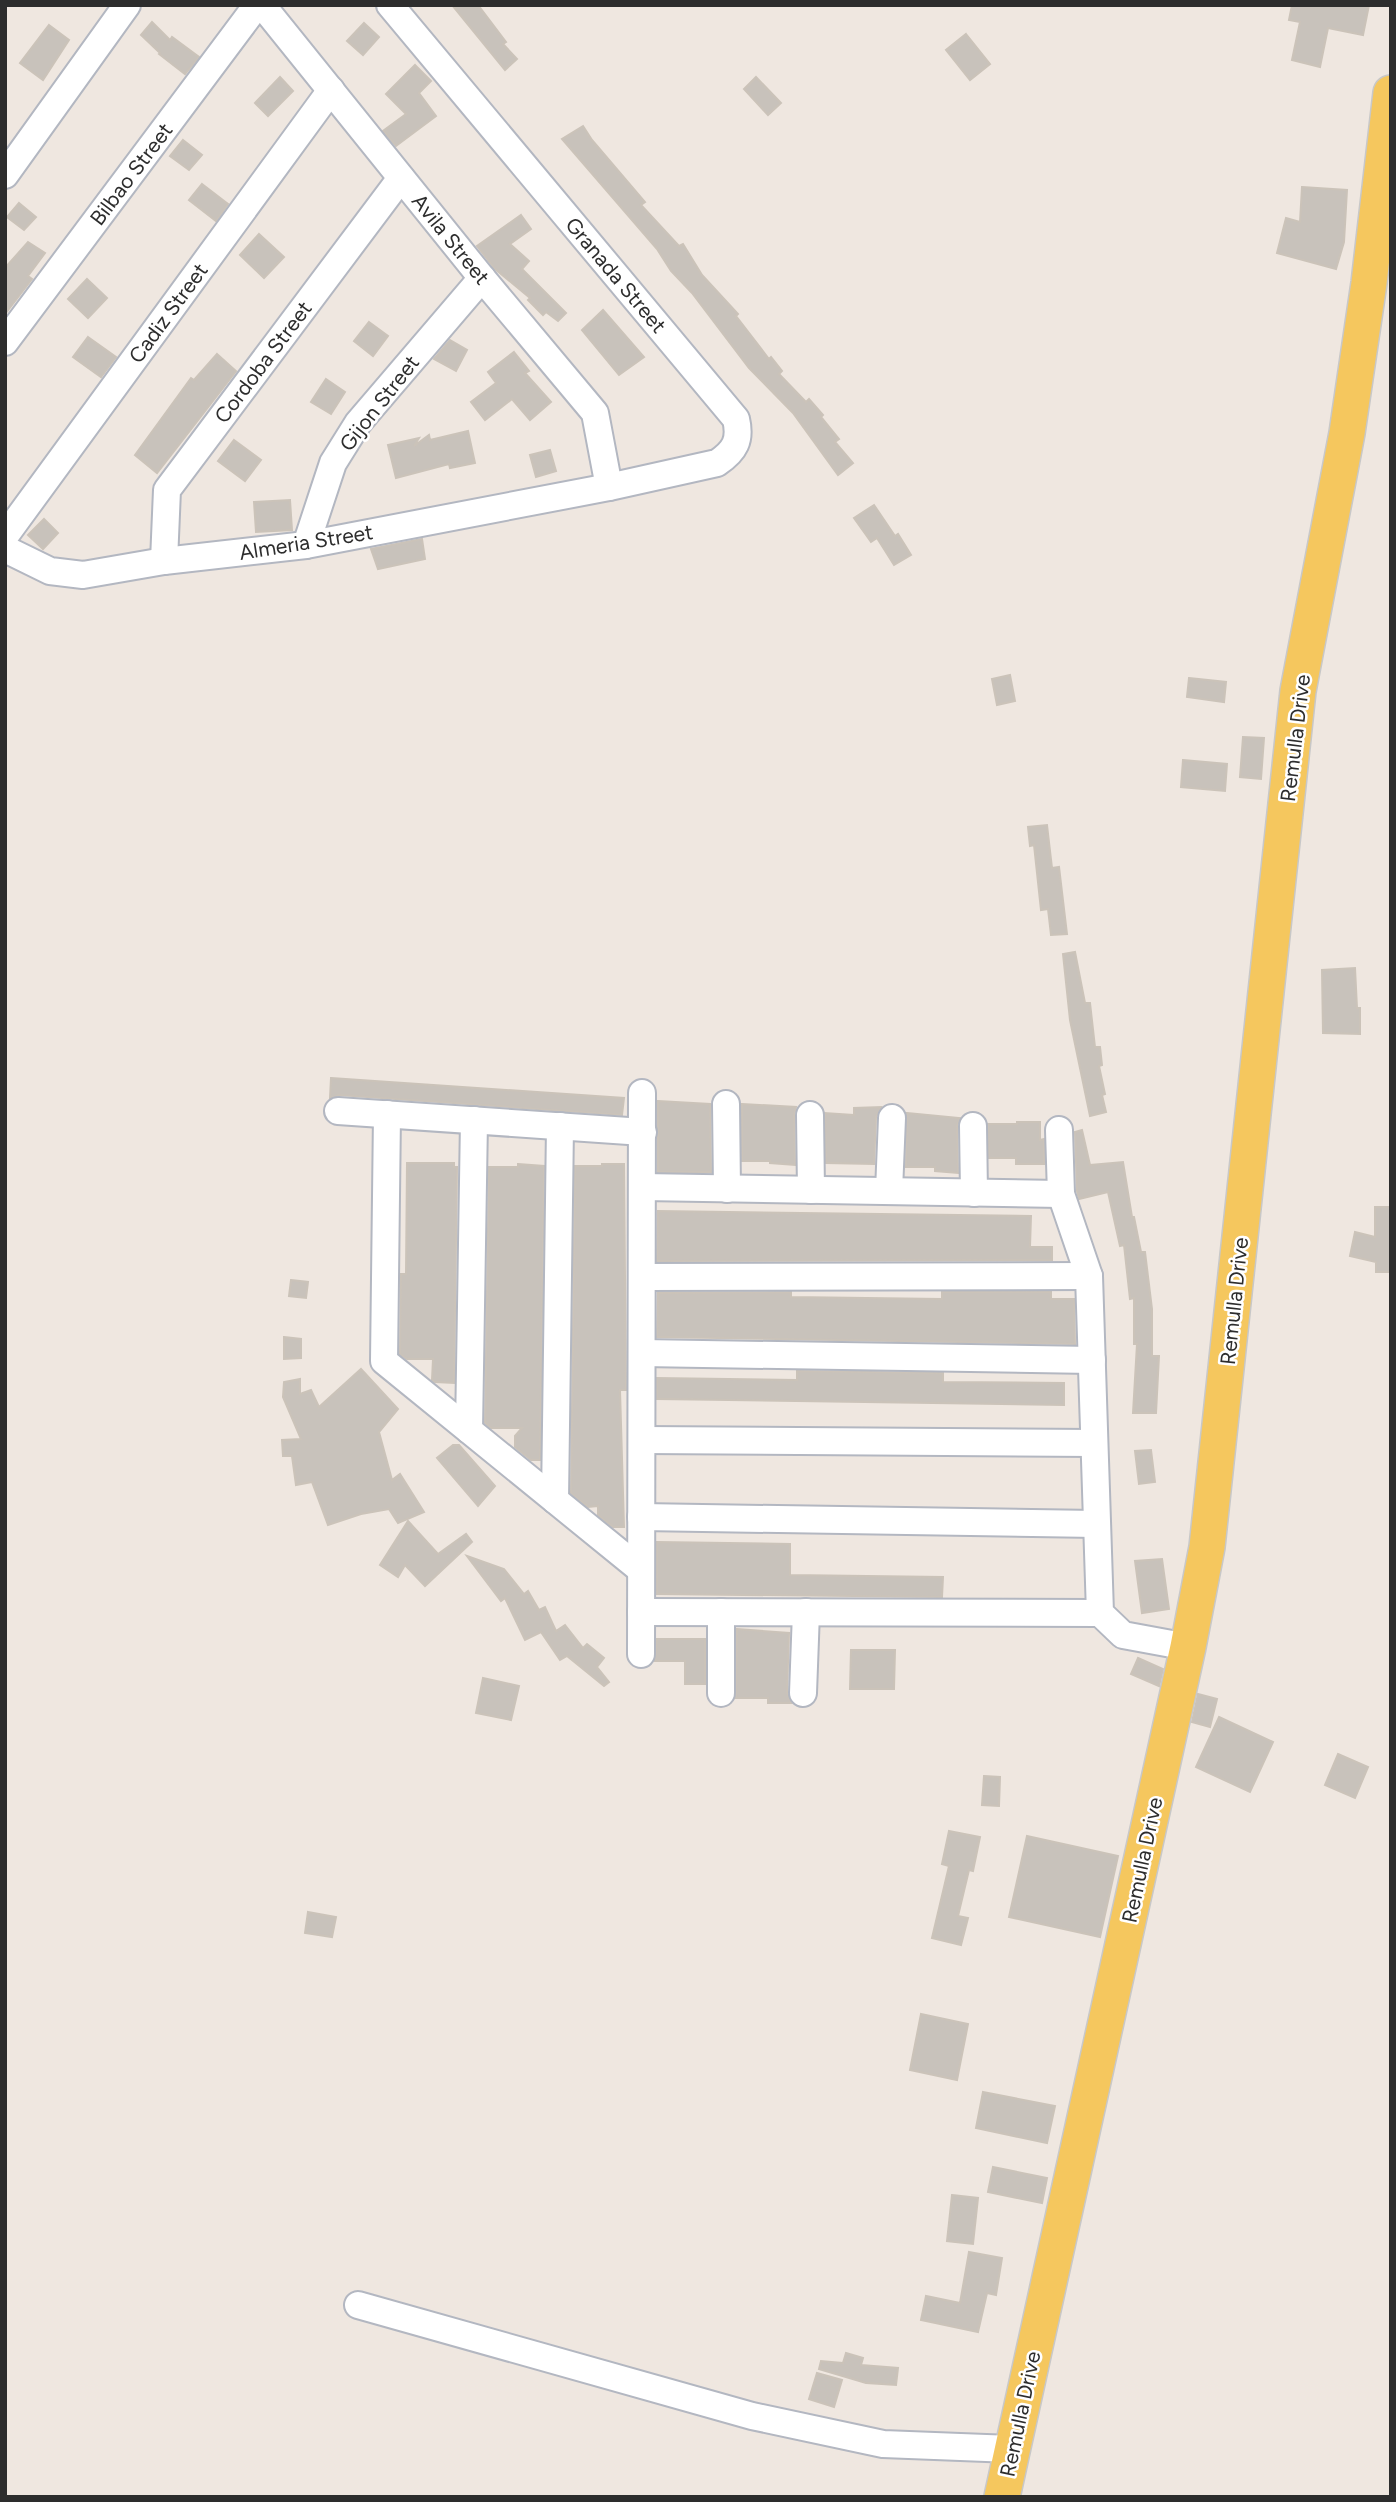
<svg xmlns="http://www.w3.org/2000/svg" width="1396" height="2502" viewBox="0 0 1396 2502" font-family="Figtree,sans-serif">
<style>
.building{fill:#c8c2bb;stroke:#cbc3b9;stroke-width:2}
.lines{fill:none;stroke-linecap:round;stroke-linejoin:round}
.minor-casing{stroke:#b3b7c1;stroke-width:30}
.major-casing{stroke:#c8c8c8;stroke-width:38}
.minor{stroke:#fff;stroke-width:26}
.major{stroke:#f5c75e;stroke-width:35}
.labels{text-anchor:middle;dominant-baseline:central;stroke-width:5;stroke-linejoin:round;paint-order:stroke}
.street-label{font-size:21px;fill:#2d2d2d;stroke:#fff}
</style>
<rect width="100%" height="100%" fill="#efe7e0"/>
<g class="building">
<polygon points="452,5 478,5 506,42 503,44 517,59 505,70"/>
<polygon points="1292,5 1369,5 1363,35 1328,28 1320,67 1292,60 1300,22 1289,20"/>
<polygon points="152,22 170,40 172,37 199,57 185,74 159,54 160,53 141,35"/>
<polygon points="364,23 379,37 363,55 347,41"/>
<polygon points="49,25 69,40 43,80 20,63"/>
<polygon points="966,34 990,64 970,80 946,50"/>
<polygon points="415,65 431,81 419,93 436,116 396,146 383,131 406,114 386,94"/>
<polygon points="280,77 293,91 268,116 255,103"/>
<polygon points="756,77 781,103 768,115 744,89"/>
<polygon points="583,126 592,140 645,202 641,205 679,246 683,244 702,275 738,314 736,316 769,359 771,357 782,371 779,374 806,402 809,399 823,415 821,417 839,439 835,442 853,463 838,475 793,413 749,368 692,293 671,271 657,249 562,139"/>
<polygon points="183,140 202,155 189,170 170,156"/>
<polygon points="202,184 228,204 216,221 189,200"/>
<polygon points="1302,187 1347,190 1344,242 1336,269 1277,253 1286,218 1300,222"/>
<polygon points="19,203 36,217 24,230 7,217"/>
<polygon points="521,215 531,229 510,244 529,261 522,269 566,313 558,321 546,312 543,315 528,300 530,298 495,269 477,246"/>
<polygon points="259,234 284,257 264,278 240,255"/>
<polygon points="28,242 45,253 28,276 32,279 5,314 5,268"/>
<polygon points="87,279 107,298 88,318 68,299"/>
<polygon points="603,310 644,357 619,375 582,330"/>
<polygon points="369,322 388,336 373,356 354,341"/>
<polygon points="88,337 116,357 101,377 73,357"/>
<polygon points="450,340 467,350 456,371 434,359"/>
<polygon points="514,352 529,371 525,373 551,402 530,420 512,399 485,420 471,402 496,383 488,372"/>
<polygon points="217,354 236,371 157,473 135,455 191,378 194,380"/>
<polygon points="326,379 345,392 331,414 311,402"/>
<polygon points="468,431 475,463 450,468 449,464 396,478 388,445 419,438 414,446 429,435 430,440"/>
<polygon points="234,440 261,460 245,481 218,461"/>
<polygon points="550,450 556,471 536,477 530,455"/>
<polygon points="290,500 292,530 256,532 254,502"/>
<polygon points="874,505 895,536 898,534 911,555 894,565 877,538 871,542 854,518"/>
<polygon points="44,519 58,533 43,549 28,535"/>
<polygon points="422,539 425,559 378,569 371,549"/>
<polygon points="1010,675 1015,701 997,705 992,679"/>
<polygon points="1189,678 1226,682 1224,702 1187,697"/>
<polygon points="1243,737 1264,738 1261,779 1240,777"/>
<polygon points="1183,760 1227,764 1225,791 1181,787"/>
<polygon points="1047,825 1052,868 1059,867 1067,934 1051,935 1048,909 1041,910 1034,845 1030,846 1028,827"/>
<polygon points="1075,952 1085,1003 1090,1003 1095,1047 1100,1047 1102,1065 1099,1066 1105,1094 1102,1095 1106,1112 1090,1116 1070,1020 1063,954"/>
<polygon points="1355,968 1357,1008 1360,1008 1360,1034 1323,1033 1322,970"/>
<polygon points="331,1078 624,1098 622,1115 339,1095 330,1098"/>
<polygon points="658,1101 710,1104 711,1172 658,1172"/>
<polygon points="742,1104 796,1107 794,1115 795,1165 770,1163 770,1161 742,1161"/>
<polygon points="881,1107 876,1117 874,1164 826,1163 825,1113 854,1115 854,1108"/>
<polygon points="907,1113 960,1118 957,1126 958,1173 935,1171 935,1167 906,1167"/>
<polygon points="1017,1122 1040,1122 1040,1140 1044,1139 1044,1164 1016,1164 1016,1158 989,1158 988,1124 1017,1124"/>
<polygon points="1082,1130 1090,1165 1123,1162 1132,1217 1134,1217 1141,1252 1145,1252 1152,1309 1152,1356 1159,1356 1156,1413 1133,1413 1137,1344 1134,1344 1134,1298 1130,1299 1124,1245 1120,1246 1108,1192 1079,1199 1077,1191 1075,1132"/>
<polygon points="407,1163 454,1163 454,1167 457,1167 454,1383 435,1382 432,1380 433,1359 407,1359 400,1354 401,1274 406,1274"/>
<polygon points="518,1164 544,1166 540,1460 531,1460 515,1447 515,1436 522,1428 491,1428 485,1423 489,1167 518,1167"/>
<polygon points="602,1164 624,1164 626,1390 620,1390 624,1527 613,1527 598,1515 598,1506 588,1507 571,1493 575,1166 602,1166"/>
<polygon points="1375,1207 1391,1207 1391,1272 1376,1272 1376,1262 1350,1256 1355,1232 1375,1237"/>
<polygon points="658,1211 1031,1216 1030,1247 1052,1247 1052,1260 657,1261"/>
<polygon points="291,1280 308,1282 306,1298 289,1296"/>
<polygon points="791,1292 791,1297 942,1299 942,1292 1051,1292 1051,1299 1074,1299 1075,1344 657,1337 658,1293"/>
<polygon points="284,1337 301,1339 301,1358 284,1359"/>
<polygon points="361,1369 398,1409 379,1432 392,1480 400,1474 424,1512 398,1523 389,1509 361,1514 328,1525 312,1482 296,1485 292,1456 283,1456 282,1440 301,1439 283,1397 284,1382 300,1379 300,1394 311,1390 319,1407"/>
<polygon points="797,1371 943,1373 943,1382 1064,1383 1064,1405 657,1399 657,1378 797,1380"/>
<polygon points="453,1445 459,1445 495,1486 478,1506 437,1458"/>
<polygon points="1151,1450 1155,1482 1139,1484 1135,1451"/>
<polygon points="408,1521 438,1554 466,1534 472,1542 425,1586 405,1565 398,1577 380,1565"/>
<polygon points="657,1542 790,1544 790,1575 943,1577 942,1597 657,1594"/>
<polygon points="467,1556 504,1569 524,1594 528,1591 539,1610 545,1607 556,1631 565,1625 583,1648 587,1644 604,1658 597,1667 609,1682 604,1686 567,1656 560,1660 541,1632 525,1640 505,1598 501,1601"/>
<polygon points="1162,1559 1169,1609 1142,1613 1135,1561"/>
<polygon points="737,1629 789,1633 787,1692 791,1703 768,1703 768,1698 736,1698"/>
<polygon points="657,1639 705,1639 705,1684 685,1684 685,1661 655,1661"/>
<polygon points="851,1650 895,1650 894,1689 850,1689"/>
<polygon points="1138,1658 1163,1669 1159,1686 1131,1674"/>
<polygon points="483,1678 519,1686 511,1720 476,1713"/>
<polygon points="1198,1694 1217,1699 1210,1727 1192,1722"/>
<polygon points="1219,1717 1273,1742 1250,1792 1196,1767"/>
<polygon points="1338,1754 1368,1767 1355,1798 1325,1785"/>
<polygon points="984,1776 1000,1777 999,1806 982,1805"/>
<polygon points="949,1831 980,1837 973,1871 969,1870 958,1916 968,1918 961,1945 932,1938 949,1866 942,1864"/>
<polygon points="1027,1836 1118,1856 1100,1937 1009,1917"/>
<polygon points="308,1912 336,1917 332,1937 305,1933"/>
<polygon points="921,2014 968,2024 957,2080 910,2070"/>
<polygon points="983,2092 1055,2106 1047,2143 976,2128"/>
<polygon points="993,2167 1047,2178 1042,2203 988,2192"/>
<polygon points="952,2195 978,2198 973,2244 947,2241"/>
<polygon points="969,2252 1002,2258 996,2295 987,2293 978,2332 921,2320 926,2296 960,2303"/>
<polygon points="846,2353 863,2358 861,2365 898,2368 896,2385 866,2383 819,2369 821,2361 843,2363"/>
<polygon points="817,2373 842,2380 834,2407 809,2399"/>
</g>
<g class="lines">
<defs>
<g id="minor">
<polyline points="262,5 482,278 595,413 609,487"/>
<polyline points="5,175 127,5"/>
<polyline points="5,342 257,5"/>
<polyline points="5,536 331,90"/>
<polyline points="306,545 333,463 358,423 482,278"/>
<path d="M5,549L50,571L83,575L164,561L306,545L609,487L717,463C735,451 741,440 736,419L390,5"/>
<polyline points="164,561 167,490 401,178"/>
<polyline points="726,1104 727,1189"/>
<polyline points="338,1111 643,1132"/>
<polyline points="387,1114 384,1361 641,1570"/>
<polyline points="810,1115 811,1190"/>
<polyline points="973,1126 974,1193"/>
<polyline points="1059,1130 1061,1194 1089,1276 1100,1613 1123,1635 1188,1647"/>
<polyline points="642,1187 1061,1194"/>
<polyline points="889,1191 892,1118"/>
<polyline points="642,1277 1089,1276"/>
<polyline points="642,1353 1092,1360"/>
<polyline points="469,1430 474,1120"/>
<polyline points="642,1440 1094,1443"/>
<polyline points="555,1500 560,1126"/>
<polyline points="641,1517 1097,1524"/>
<polyline points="641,1612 1100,1613"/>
<polyline points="641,1654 642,1093"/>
<polyline points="721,1693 721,1612"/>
<polyline points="803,1693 806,1612"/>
<polyline points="358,2305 752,2416 883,2444 1012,2449"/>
</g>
<polyline id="major" points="1002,2497 1188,1647 1207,1547 1298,691 1347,433 1369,283 1391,93"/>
</defs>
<use href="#minor" class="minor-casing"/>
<use href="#major" class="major-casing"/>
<use href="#minor" class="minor"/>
<use href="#major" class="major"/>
</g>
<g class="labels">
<g class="street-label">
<text transform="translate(131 174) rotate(-53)">Bilbao Street</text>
<text transform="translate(451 239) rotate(51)">Avila Street</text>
<text transform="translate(616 275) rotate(50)">Granada Street</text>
<text transform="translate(168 313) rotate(-54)">Cadiz Street</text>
<text transform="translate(263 362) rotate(-53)">Cordoba Street</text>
<text transform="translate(379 403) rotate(-52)">Gijon Street</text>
<text transform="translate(306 542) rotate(-9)">Almeria Street</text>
<text transform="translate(1295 738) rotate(-83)">Remulla Drive</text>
<text transform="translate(1234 1301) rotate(-84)">Remulla Drive</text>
<text transform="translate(1142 1860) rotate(-78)">Remulla Drive</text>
<text transform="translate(1020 2414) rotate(-78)">Remulla Drive</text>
</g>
</g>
<rect width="1396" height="2502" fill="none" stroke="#2d2d2d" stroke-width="14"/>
</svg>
